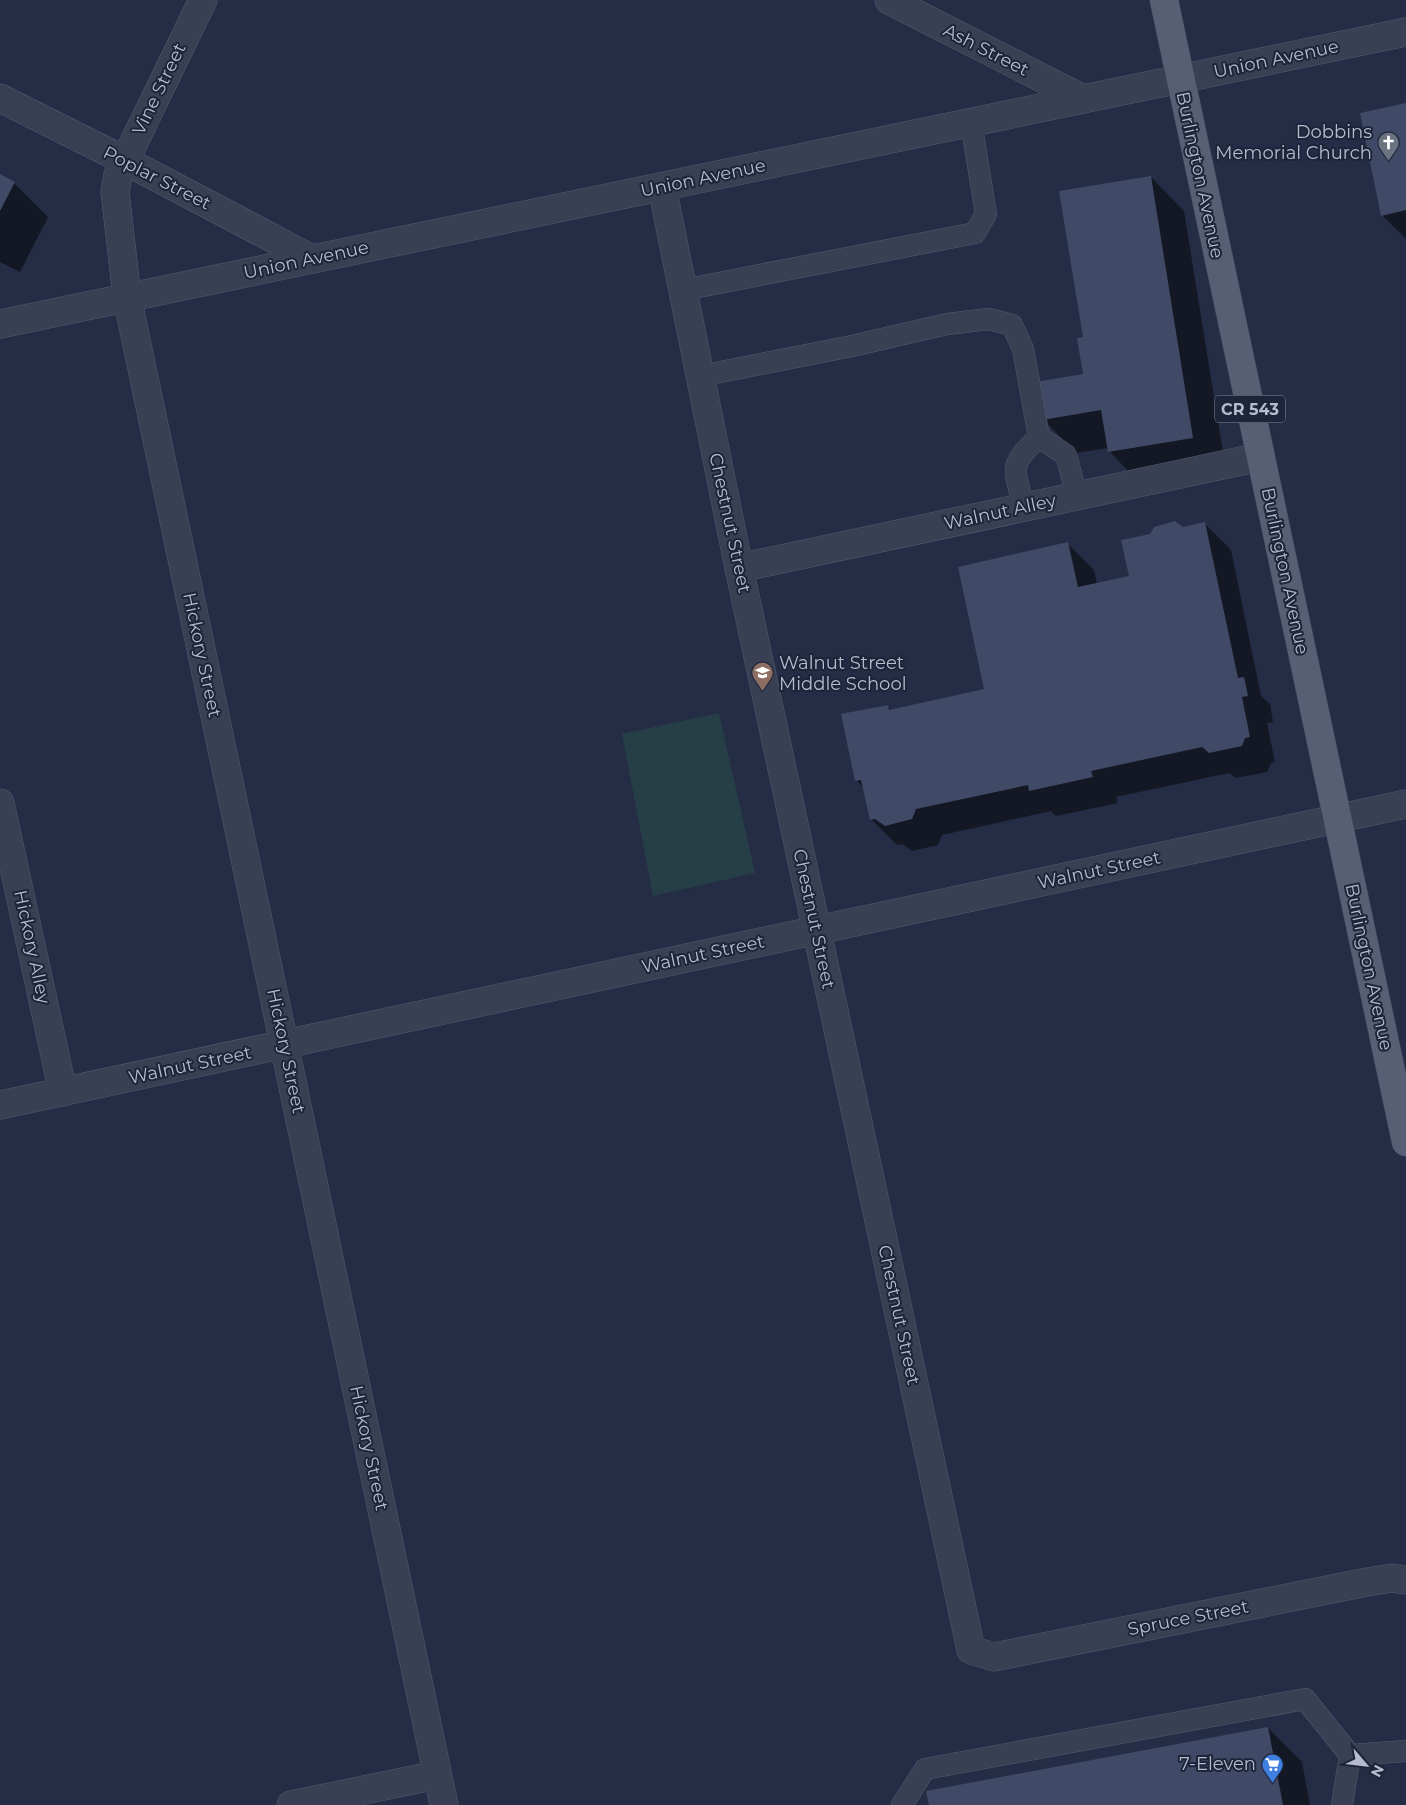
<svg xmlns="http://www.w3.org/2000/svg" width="1406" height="1805" viewBox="0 0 1406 1805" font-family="Montserrat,sans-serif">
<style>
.green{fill:#263e46}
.shadow{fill:#0007}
.building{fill:#404a66}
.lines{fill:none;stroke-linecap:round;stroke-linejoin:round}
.service-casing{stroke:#545b6f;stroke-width:22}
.minor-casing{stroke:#545b6f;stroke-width:29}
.primary-casing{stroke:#42495e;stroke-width:29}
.service{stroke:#394054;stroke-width:21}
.minor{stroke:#394054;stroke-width:28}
.primary{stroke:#575f74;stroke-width:28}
.labels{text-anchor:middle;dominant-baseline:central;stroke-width:4;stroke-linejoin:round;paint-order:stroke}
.shield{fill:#1d253a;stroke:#888fa2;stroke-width:1}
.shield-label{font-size:16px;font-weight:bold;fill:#b6bcce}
.street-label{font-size:18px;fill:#b6bcce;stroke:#1d253a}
.poi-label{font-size:18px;fill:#b6bcce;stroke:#1d253a;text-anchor:end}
</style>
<rect width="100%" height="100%" fill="#242d45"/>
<polygon class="green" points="719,713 755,873 653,896 622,734"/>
<g class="shadow">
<polygon points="1406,104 1406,239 1382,215"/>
<polygon points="0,176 14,183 48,217 20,272 0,262"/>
<polygon points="1151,177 1184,211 1226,471 1142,485 1109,451 1108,448 1076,453 1043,419 1084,375 1084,338"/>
<polygon points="1205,524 1231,550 1261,696 1270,704 1273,722 1267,723 1275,762 1271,763 1267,772 1236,778 1229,773 1116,797 1118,803 1056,816 1051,811 942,835 938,845 912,851 902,844 897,845 871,819 864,788 857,781 887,706 892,711 985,690 1068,544 1094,570 1097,584 1130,577 1182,528"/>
<polygon points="1268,1728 1302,1762 1310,1805 930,1805"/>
</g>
<g class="building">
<polygon points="1406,103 1406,210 1381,216 1360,113"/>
<polygon points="0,174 15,182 0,211"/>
<polygon points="1151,176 1193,438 1108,452 1101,410 1042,420 1035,382 1083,374 1077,338 1083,337 1059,191"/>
<polygon points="1175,521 1183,527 1205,522 1238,678 1244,677 1248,696 1242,697 1250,737 1245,738 1242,746 1209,753 1202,747 1091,771 1093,777 1029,791 1028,785 916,809 912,819 885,826 875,819 870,820 861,780 855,781 841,714 888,705 889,710 984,689 958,567 1068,542 1078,587 1129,576 1121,540 1150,534 1154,527"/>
<polygon points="1268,1727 1283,1805 929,1805 926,1791"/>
</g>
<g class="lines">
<defs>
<g id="service">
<polyline points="683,290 975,233 986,214 971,122"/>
<polyline points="700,376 852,346 947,324 989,319 1012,325 1023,349 1039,437 1066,455 1077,496"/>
<path d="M1024,507C1014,468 1008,466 1039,437"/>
<polyline points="902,1805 925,1769 1305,1699 1350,1755"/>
<polyline points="1342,1805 1350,1755 1406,1751"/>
</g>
<g id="minor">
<polyline points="203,0 118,175 115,192 127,297 444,1805"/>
<polyline points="889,0 1083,99"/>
<polyline points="0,98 124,160 312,259"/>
<polyline points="662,187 739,568 971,1650 994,1657 1367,1582 1392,1578 1406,1580"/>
<polyline points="0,324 1406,32"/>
<polyline points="739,568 1260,457"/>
<polyline points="0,803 63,1092"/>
<polyline points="0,1105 1406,804"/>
<polyline points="291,1805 437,1775"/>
</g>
<polyline id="primary" points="1164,0 1406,1142"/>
</defs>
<use href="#service" class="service-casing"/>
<use href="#minor" class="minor-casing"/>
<use href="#primary" class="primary-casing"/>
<use href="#service" class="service"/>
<use href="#minor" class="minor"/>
<use href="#primary" class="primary"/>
</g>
<defs>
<symbol id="church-pin" viewBox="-11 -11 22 30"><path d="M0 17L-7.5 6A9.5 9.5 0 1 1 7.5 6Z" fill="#6b7280" stroke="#1d253a"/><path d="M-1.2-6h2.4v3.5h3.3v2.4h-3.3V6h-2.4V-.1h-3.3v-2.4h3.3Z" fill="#fff"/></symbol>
<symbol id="school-pin" viewBox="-11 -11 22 30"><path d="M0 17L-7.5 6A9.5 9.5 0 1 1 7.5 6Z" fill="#8d6e63" stroke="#1d253a"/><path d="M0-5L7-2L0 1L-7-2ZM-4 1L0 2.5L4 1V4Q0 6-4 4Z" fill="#fff"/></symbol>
<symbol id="supermarket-pin" viewBox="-11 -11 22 30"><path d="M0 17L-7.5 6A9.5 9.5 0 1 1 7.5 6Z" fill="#3f7fe0" stroke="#1d253a"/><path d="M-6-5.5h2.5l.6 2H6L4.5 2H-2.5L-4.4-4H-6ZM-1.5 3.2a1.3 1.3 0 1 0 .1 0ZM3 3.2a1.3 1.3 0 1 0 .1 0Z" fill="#fff"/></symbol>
</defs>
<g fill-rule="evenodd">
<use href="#church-pin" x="1376" y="130" width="25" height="34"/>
<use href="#school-pin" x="750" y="660" width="25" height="34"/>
<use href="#supermarket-pin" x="1260" y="1752" width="25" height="34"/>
</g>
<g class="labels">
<rect class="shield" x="1215" y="395.5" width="70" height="27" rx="4"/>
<g class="shield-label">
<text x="1250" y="409">CR 543</text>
</g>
<g class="street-label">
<text transform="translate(986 50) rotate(27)">Ash Street</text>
<text transform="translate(1276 59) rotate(-12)">Union Avenue</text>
<text transform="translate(159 89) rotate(-64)">Vine Street</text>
<text transform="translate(1200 175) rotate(78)">Burlington Avenue</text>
<text transform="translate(157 178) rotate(27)">Poplar Street</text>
<text transform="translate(703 178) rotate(-12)">Union Avenue</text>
<text transform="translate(306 260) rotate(-12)">Union Avenue</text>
<text transform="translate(1000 512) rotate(-12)">Walnut Alley</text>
<text transform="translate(730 523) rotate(78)">Chestnut Street</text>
<text transform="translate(1285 571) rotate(78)">Burlington Avenue</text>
<text transform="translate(202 655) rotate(78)">Hickory Street</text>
<text transform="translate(1099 870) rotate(-12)">Walnut Street</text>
<text transform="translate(814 919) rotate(78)">Chestnut Street</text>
<text transform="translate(32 947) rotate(78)">Hickory Alley</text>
<text transform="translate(703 954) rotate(-12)">Walnut Street</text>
<text transform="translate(1369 967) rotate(78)">Burlington Avenue</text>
<text transform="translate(286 1051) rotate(78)">Hickory Street</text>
<text transform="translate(190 1065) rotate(-12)">Walnut Street</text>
<text transform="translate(899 1315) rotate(78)">Chestnut Street</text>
<text transform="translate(369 1448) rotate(78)">Hickory Street</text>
<text transform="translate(1188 1618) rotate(-11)">Spruce Street</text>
</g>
<g class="poi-label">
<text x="1372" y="132">Dobbins<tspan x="1372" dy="21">Memorial Church</tspan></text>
<text x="779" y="663" text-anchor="start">Walnut Street<tspan x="779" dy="21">Middle School</tspan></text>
<text x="1256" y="1764">7-Eleven</text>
</g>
</g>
<g transform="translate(1366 1765) rotate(118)" stroke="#1d253a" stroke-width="4" paint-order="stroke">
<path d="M0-4L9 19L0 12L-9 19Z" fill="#b6bcce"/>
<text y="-8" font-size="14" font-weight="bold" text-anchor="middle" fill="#b6bcce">N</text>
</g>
</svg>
